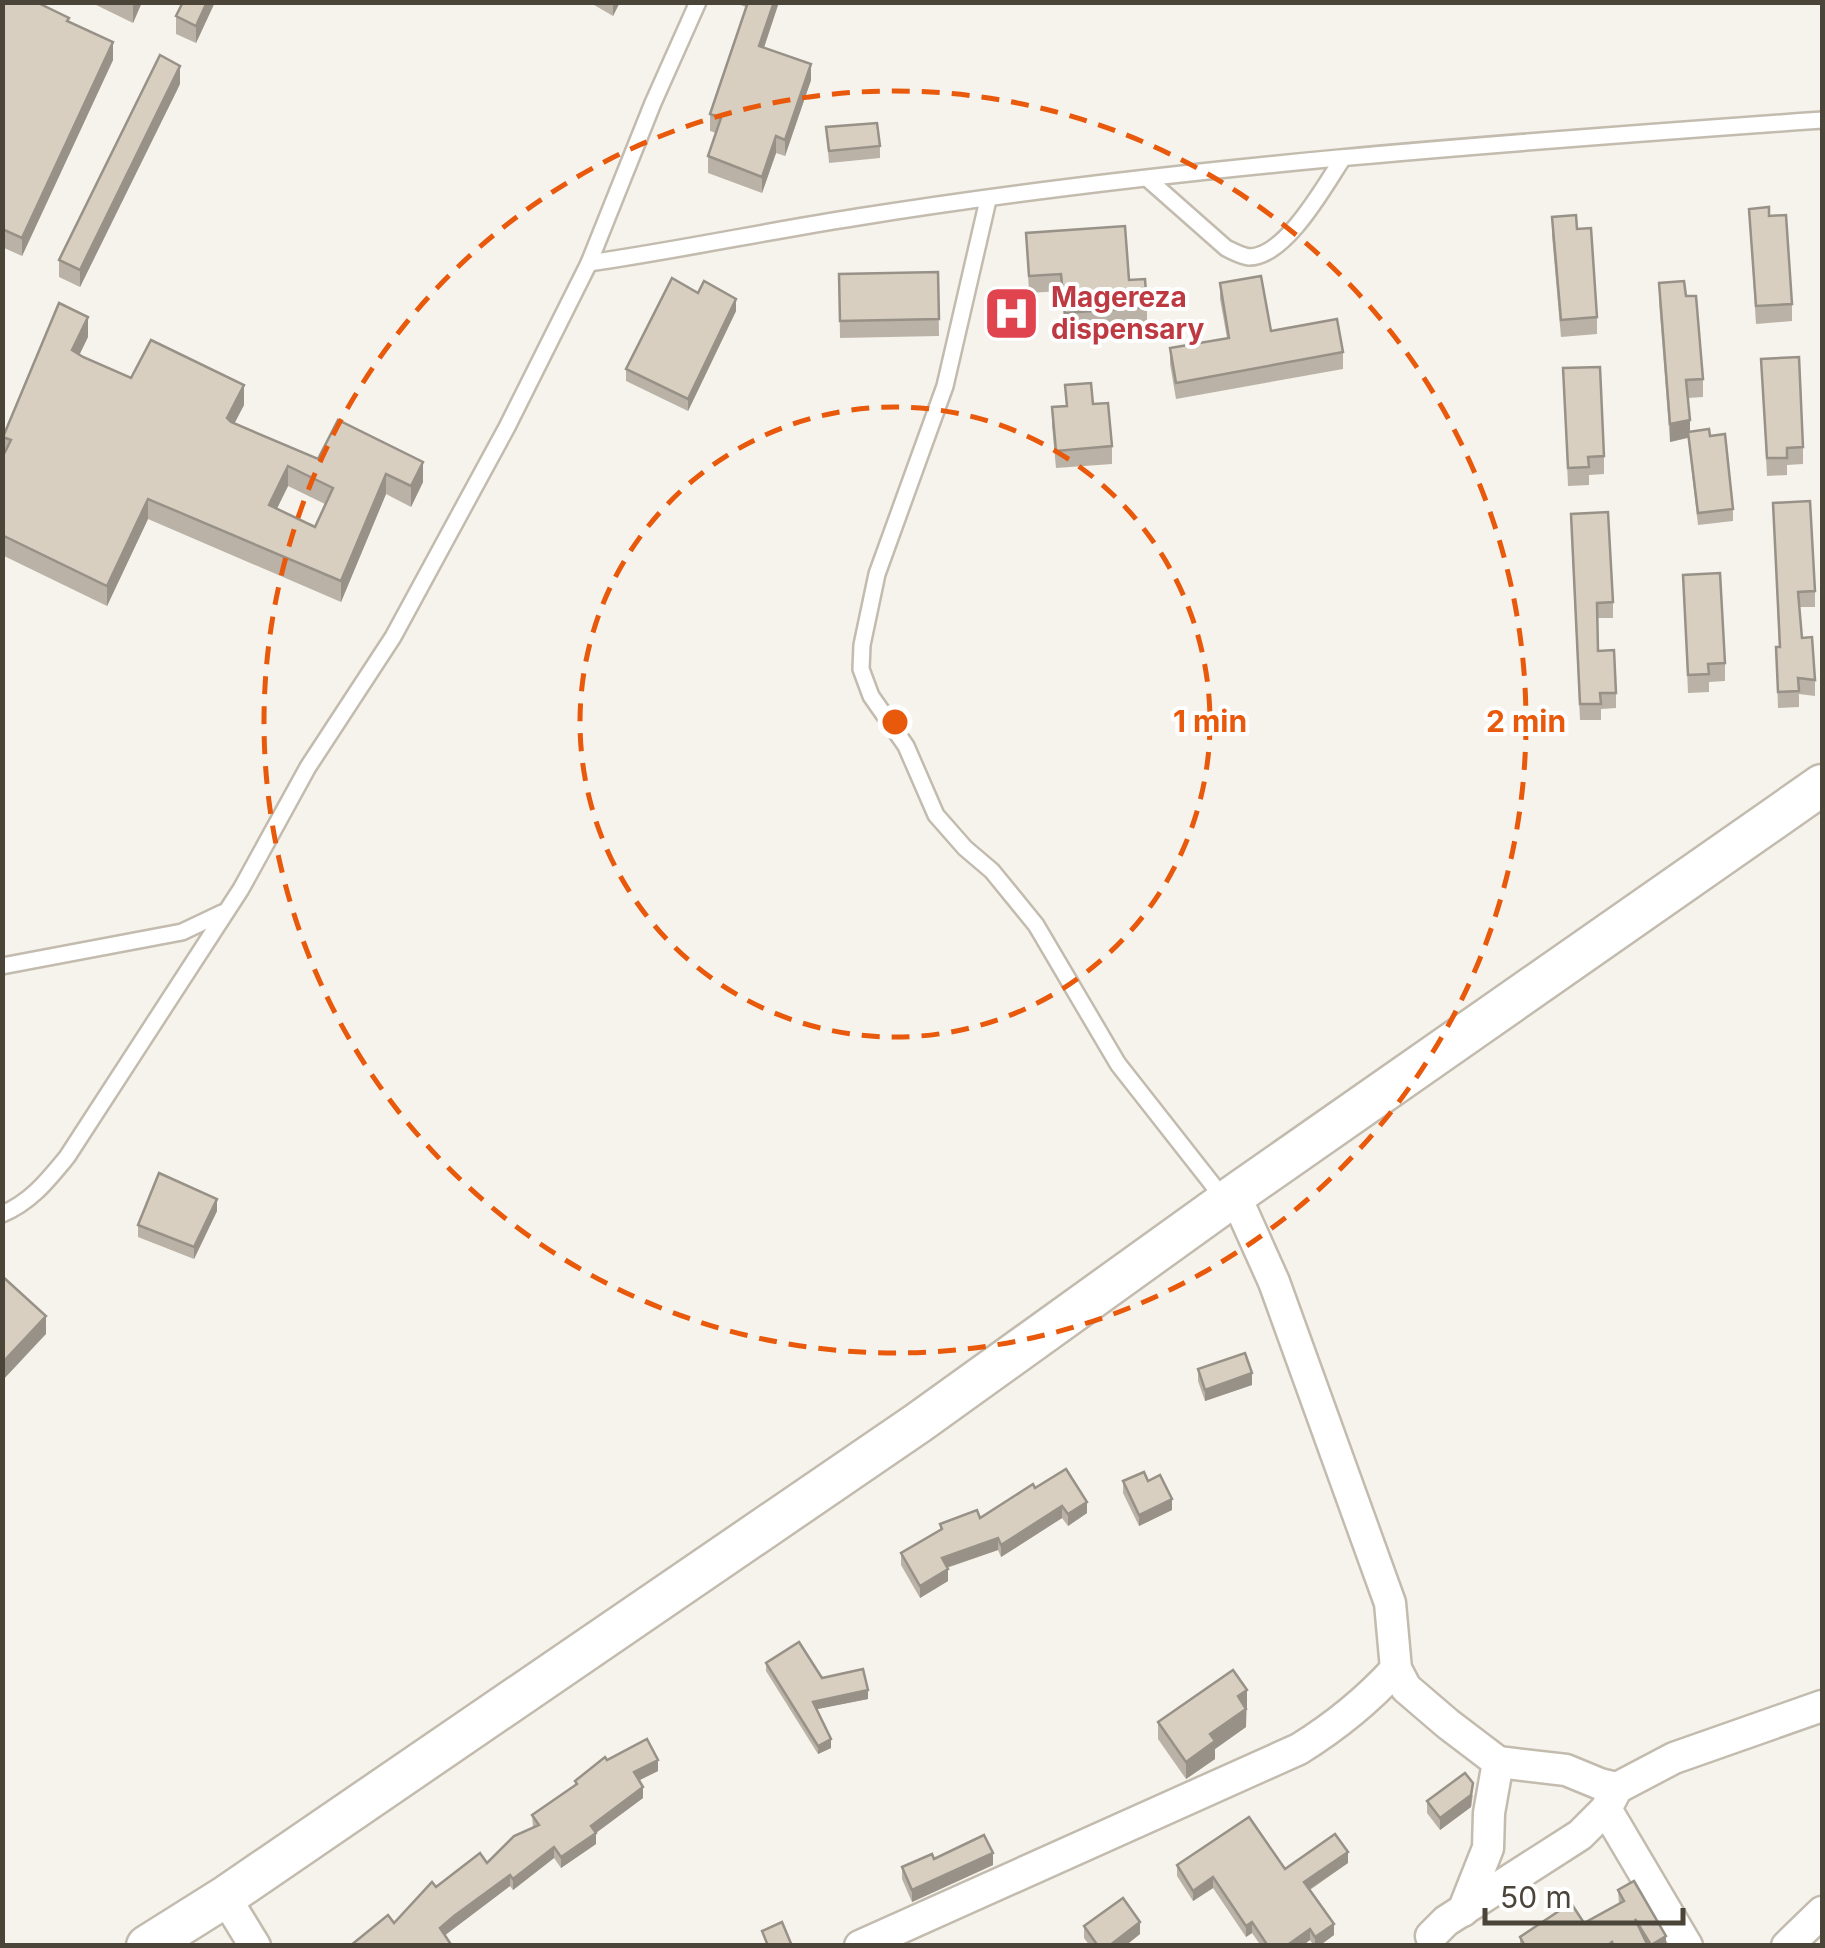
<svg xmlns="http://www.w3.org/2000/svg" width="1825" height="1948" viewBox="0 0 1825 1948" font-family="Inter,sans-serif">
<style>
.lines{fill:none;stroke-linecap:round;stroke-linejoin:round}
.service-casing{stroke:#c2bbae;stroke-width:20}
.minor-casing{stroke:#c2bbae;stroke-width:35}
.tertiary-casing{stroke:#c2bbae;stroke-width:45}
.service{stroke:#fff;stroke-width:15}
.minor{stroke:#fff;stroke-width:30}
.tertiary{stroke:#fff;stroke-width:40}
.wall{fill:#bab2a6;fill-rule:evenodd}
.shaded-wall{fill:#979187}
.building{fill:#d8cfc1;stroke:#979187;stroke-width:2.5;fill-rule:evenodd}
.ring{fill:none;stroke:#e8590c;stroke-width:5;stroke-dasharray:18 12}
.labels{text-anchor:middle;dominant-baseline:central;stroke-width:8;stroke-linejoin:round;paint-order:stroke}
.health-label{font-size:28px;font-weight:bold;fill:#be3a42;stroke:#fff;text-anchor:start}
.centre{fill:#e8590c;stroke:#fff;stroke-width:5}
.ring-label{font-size:30px;text-anchor:middle;font-weight:bold;fill:#e8590c;stroke:#fff;stroke-width:8;stroke-linejoin:round;paint-order:stroke}
</style>
<rect width="100%" height="100%" fill="#f6f3ec"/>
<g class="lines">
<defs>
<g id="service">
<path d="M1149,180L1226,248C1234,252 1241,256 1249,257C1286,257 1325,185 1343,158"/>
<polyline points="988,200 945,386 877,574 862,645 861,669 871,696 906,746 936,815 965,848 992,871 1036,925 1118,1064 1224,1199"/>
<path d="M589,263C679,250 768,231 858,217C1177,166 1501,143 1822,120"/>
<polyline points="2,966 182,932 222,913"/>
<path d="M2,1214C31,1202 48,1180 67,1157L241,889L308,767L393,637L507,427L589,263L653,103L698,2"/>
</g>
<g id="minor">
<polyline points="1235,1195 1274,1282 1390,1603 1396,1669 1406,1688 1448,1724 1498,1762 1566,1770 1600,1784 1617,1788 1674,1758 1822,1706"/>
<polyline points="1606,1809 1687,1946"/>
<polyline points="225,1897 255,1946"/>
<polyline points="1463,1911 1488,1848 1489,1813 1498,1762"/>
<polyline points="1431,1936 1446,1921 1580,1835 1606,1809 1617,1788"/>
<path d="M860,1946L1299,1749C1336,1726 1366,1702 1396,1669"/>
<polyline points="1787,1946 1822,1912"/>
</g>
<polyline id="tertiary" points="147,1946 225,1897 918,1423 1235,1195 1822,785"/>
</defs>
<use href="#service" class="service-casing"/>
<use href="#minor" class="minor-casing"/>
<use href="#tertiary" class="tertiary-casing"/>
<use href="#service" class="service"/>
<use href="#minor" class="minor"/>
<use href="#tertiary" class="tertiary"/>
</g>
<g class="wall">
<polygon points="2,2 69,22 113,60 22,256 2,247"/>
<polygon points="90,2 142,2 133,23"/>
<polygon points="183,2 215,2 196,43 176,34 176,16"/>
<polygon points="589,2 620,2 613,16"/>
<polygon points="732,2 779,2 764,48 811,80 785,156 776,153 762,193 708,173 708,156 716,133 710,131 710,114 746,7"/>
<polygon points="180,84 80,287 59,277 59,260"/>
<polygon points="826,127 880,146 880,158 829,163"/>
<polygon points="1749,209 1769,216 1792,304 1792,321 1756,324"/>
<polygon points="1552,217 1577,229 1597,317 1597,334 1561,337 1552,235"/>
<polygon points="1026,233 1129,280 1147,307 1147,324 1065,330 1061,291 1029,293"/>
<polygon points="938,272 939,336 840,338 839,274"/>
<polygon points="1220,283 1271,331 1343,352 1343,369 1176,399 1170,364 1170,348 1227,338 1220,299"/>
<polygon points="1659,283 1686,296 1703,379 1703,397 1688,398 1690,432 1710,436 1733,509 1733,521 1698,525 1688,438 1670,442 1659,301"/>
<polygon points="698,293 736,311 688,411 626,381 626,369"/>
<path d="M88,337L79,355L131,378L244,405L234,423L318,459L423,482L411,507L386,494L341,602L148,519L107,606L2,555L3,437ZM288,486L325,504L315,527L277,508Z"/>
<polygon points="1761,359 1803,447 1803,464 1787,465 1787,475 1767,476"/>
<polygon points="1563,368 1604,456 1604,474 1589,475 1589,485 1568,486"/>
<polygon points="1065,385 1093,404 1112,446 1112,464 1056,468 1052,425 1052,407 1066,406"/>
<polygon points="1773,503 1815,591 1815,607 1800,607 1802,638 1815,680 1815,696 1799,694 1799,707 1778,708 1776,647 1779,647"/>
<polygon points="1571,530 1613,602 1613,618 1597,618 1598,651 1616,693 1616,708 1601,709 1601,720 1580,720"/>
<polygon points="1683,575 1725,663 1725,681 1709,682 1709,692 1688,693"/>
<polygon points="217,1211 194,1259 138,1237 138,1225"/>
<polygon points="1198,1369 1252,1385 1205,1401 1198,1381"/>
<polygon points="1123,1481 1148,1481 1172,1510 1139,1526 1123,1493"/>
<polygon points="1035,1488 1087,1513 1068,1526 1062,1518 1001,1557 998,1550 947,1568 948,1581 920,1598 901,1565 901,1553 940,1530 940,1524 980,1518"/>
<polygon points="766,1663 822,1678 868,1699 816,1709 831,1748 818,1754 766,1671"/>
<polygon points="1247,1707 1246,1727 1215,1749 1215,1759 1186,1779 1158,1739 1158,1722"/>
<polygon points="607,1760 658,1771 639,1780 643,1798 596,1833 596,1844 561,1868 554,1858 513,1890 510,1886 445,1935 450,1946 394,1923 436,1887 487,1863 533,1827 532,1815 575,1786 575,1781"/>
<polygon points="1473,1795 1471,1807 1440,1830 1427,1813 1427,1801"/>
<polygon points="934,1859 993,1865 912,1902 902,1879 902,1867"/>
<polygon points="1348,1863 1310,1890 1334,1935 1319,1946 1314,1946 1310,1940 1302,1946 1261,1946 1252,1933 1246,1937 1213,1888 1193,1901 1177,1876 1177,1865 1285,1869"/>
<polygon points="1618,1890 1666,1946 1520,1946 1520,1937 1584,1923 1619,1904"/>
<polygon points="1084,1926 1140,1934 1125,1946 1090,1946 1084,1938"/>
</g>
<g class="shaded-wall">
<polygon points="134,2 142,2 133,23 133,6"/>
<polygon points="207,2 215,2 196,43 196,26"/>
<polygon points="614,2 620,2 613,16 613,4"/>
<polygon points="774,2 779,2 759,62 759,46"/>
<polygon points="113,42 113,60 22,256 22,238"/>
<polygon points="811,64 811,80 785,156 785,140"/>
<polygon points="180,66 180,84 80,287 80,270"/>
<polygon points="776,136 776,153 762,193 762,177"/>
<polygon points="736,299 736,311 688,411 688,399"/>
<polygon points="88,317 88,337 72,370 72,350"/>
<polygon points="244,385 244,405 227,438 227,418"/>
<polygon points="1690,420 1690,437 1670,442 1670,424"/>
<polygon points="423,462 423,482 411,507 411,486"/>
<polygon points="288,466 288,486 269,525 269,505"/>
<polygon points="386,474 386,494 341,602 341,581"/>
<polygon points="148,499 148,519 107,606 107,586"/>
<polygon points="217,1199 217,1211 194,1259 194,1247"/>
<polygon points="46,1316 46,1334 2,1381 2,1363"/>
<polygon points="1252,1373 1252,1385 1205,1401 1205,1390"/>
<polygon points="1172,1499 1172,1510 1139,1526 1139,1515"/>
<polygon points="1087,1502 1087,1513 1068,1526 1068,1514"/>
<polygon points="1062,1506 1062,1518 1001,1557 1001,1545"/>
<polygon points="998,1538 998,1550 942,1569 942,1558"/>
<polygon points="948,1569 948,1581 920,1598 920,1586"/>
<polygon points="868,1690 868,1699 813,1710 813,1702"/>
<polygon points="1247,1690 1247,1707 1238,1714 1238,1696"/>
<polygon points="1246,1709 1246,1727 1215,1749 1215,1759 1186,1779 1186,1762 1210,1734"/>
<polygon points="831,1739 831,1748 818,1754 818,1746"/>
<polygon points="658,1760 658,1771 634,1783 634,1772"/>
<polygon points="1473,1783 1471,1807 1440,1830 1440,1818"/>
<polygon points="643,1787 643,1798 593,1835 596,1833 596,1844 561,1868 561,1857 591,1826"/>
<polygon points="554,1847 554,1858 513,1890 513,1879"/>
<polygon points="1348,1852 1348,1863 1304,1893 1304,1882"/>
<polygon points="993,1853 993,1865 912,1902 912,1890"/>
<polygon points="510,1875 510,1886 440,1939 440,1928"/>
<polygon points="1213,1877 1213,1888 1193,1901 1193,1891"/>
<polygon points="1140,1922 1140,1934 1125,1946 1109,1946"/>
<polygon points="1252,1922 1252,1933 1246,1937 1246,1926"/>
<polygon points="1334,1924 1334,1935 1319,1946 1315,1946 1315,1937"/>
<polygon points="1310,1929 1310,1940 1302,1946 1286,1946"/>
<polygon points="1666,1936 1666,1946 1651,1946"/>
</g>
<g class="building">
<polygon points="2,2 36,2 69,18 67,21 113,42 22,238 2,229"/>
<polygon points="183,2 207,2 196,26 176,16"/>
<polygon points="748,2 774,2 759,46 811,64 785,140 776,136 762,177 708,156 721,118 710,114"/>
<polygon points="160,55 180,66 80,270 59,260"/>
<polygon points="877,123 880,146 829,151 826,127"/>
<polygon points="1769,207 1769,216 1786,215 1792,304 1756,306 1749,209"/>
<polygon points="1576,215 1577,229 1591,228 1597,317 1561,320 1552,217"/>
<polygon points="1125,226 1129,280 1145,279 1147,307 1065,313 1061,274 1029,276 1026,233"/>
<polygon points="938,272 939,319 840,321 839,274"/>
<polygon points="1261,276 1271,331 1337,319 1343,352 1176,383 1170,348 1229,338 1220,283"/>
<polygon points="672,278 698,293 704,281 736,299 688,399 626,369"/>
<polygon points="1684,281 1686,296 1696,296 1703,379 1686,380 1690,420 1670,424 1659,283"/>
<path d="M59,303L88,317L72,350L83,357L131,378L151,340L244,385L227,418L231,422L318,459L338,420L423,462L411,486L386,474L341,581L148,499L107,586L2,535V458L11,440L3,437ZM288,466L333,488L315,527L269,505Z"/>
<polygon points="1799,357 1803,447 1787,448 1787,458 1767,458 1761,359"/>
<polygon points="1600,367 1604,456 1588,457 1589,467 1568,468 1563,368"/>
<polygon points="1091,383 1093,404 1108,403 1112,446 1056,451 1052,407 1067,406 1065,385"/>
<polygon points="1709,429 1710,436 1725,434 1733,509 1698,513 1688,432"/>
<polygon points="1810,501 1815,591 1798,592 1802,638 1812,637 1815,680 1798,678 1799,691 1778,692 1776,647 1780,647 1773,503"/>
<polygon points="1608,512 1613,602 1597,603 1598,651 1614,650 1616,693 1600,693 1601,704 1580,704 1571,514"/>
<polygon points="1720,573 1725,663 1708,664 1709,674 1688,675 1683,575"/>
<polygon points="159,1173 217,1199 194,1247 138,1225"/>
<polygon points="2,1276 46,1316 2,1363"/>
<polygon points="1245,1353 1252,1373 1205,1390 1198,1369"/>
<polygon points="1066,1469 1087,1502 1068,1514 1062,1506 1001,1545 998,1538 942,1558 948,1569 920,1586 901,1553 942,1529 940,1524 977,1510 980,1518 1033,1484 1035,1488"/>
<polygon points="1144,1472 1148,1481 1160,1475 1172,1499 1139,1515 1123,1481"/>
<polygon points="799,1642 822,1678 863,1669 868,1690 813,1702 831,1739 818,1746 766,1663"/>
<polygon points="1233,1670 1247,1690 1238,1696 1246,1709 1210,1734 1215,1741 1186,1762 1158,1722"/>
<polygon points="647,1739 658,1760 634,1772 643,1787 591,1826 596,1833 561,1857 554,1847 513,1879 510,1875 454,1916 440,1928 450,1943 448,1946 350,1946 388,1915 394,1923 432,1882 436,1887 480,1853 487,1863 514,1836 539,1825 532,1815 577,1784 575,1781 605,1757 607,1760"/>
<polygon points="1465,1773 1473,1783 1471,1795 1440,1818 1427,1801"/>
<polygon points="1249,1817 1285,1869 1335,1834 1348,1852 1304,1882 1334,1924 1315,1937 1310,1929 1286,1946 1268,1946 1252,1922 1246,1926 1213,1877 1193,1891 1177,1865"/>
<polygon points="984,1835 993,1853 912,1890 902,1867 932,1854 934,1859"/>
<polygon points="1634,1881 1666,1936 1651,1945 1635,1919 1648,1946 1614,1946 1612,1942 1607,1946 1525,1946 1520,1937 1571,1903 1584,1923 1624,1901 1618,1890"/>
<polygon points="1123,1898 1140,1922 1109,1946 1098,1946 1084,1926"/>
<polygon points="782,1922 792,1946 768,1946 762,1931"/>
</g>
<g class="ring">
<circle cx="895" cy="722" r="315"/>
<circle cx="895" cy="722" r="631"/>
</g>
<defs>
<symbol id="hospital-square" viewBox="-11 -11 22 22"><rect x="-9" y="-9" width="18" height="18" rx="4" fill="#e0444e" stroke="#fff"/><path d="M-5-5h3v3.5h4V-5h3V5h-3V1.5h-4V5h-3Z" fill="#fff"/></symbol>
</defs>
<g fill-rule="evenodd">
<use href="#hospital-square" x="980" y="282" width="63" height="63"/>
</g>
<g class="labels">
<g class="health-label">
<text x="1051" y="297">Magereza<tspan x="1051" dy="32">dispensary</tspan></text>
</g>
</g>
<circle cx="895" cy="722" r="15" class="centre"/>
<g class="ring-label">
<text x="1210" y="732">1 min</text>
<text x="1526" y="732">2 min</text>
</g>
<rect width="1825" height="1948" fill="none" stroke="#4b4439" stroke-width="10"/>
<path d="M1485 1908v15h198v-15" fill="none" stroke="#4b4439" stroke-width="5"/>
<text x="1500" y="1908" font-size="30" fill="#4b4439" stroke="#ffffff" stroke-width="8" paint-order="stroke">50 m</text>
</svg>
